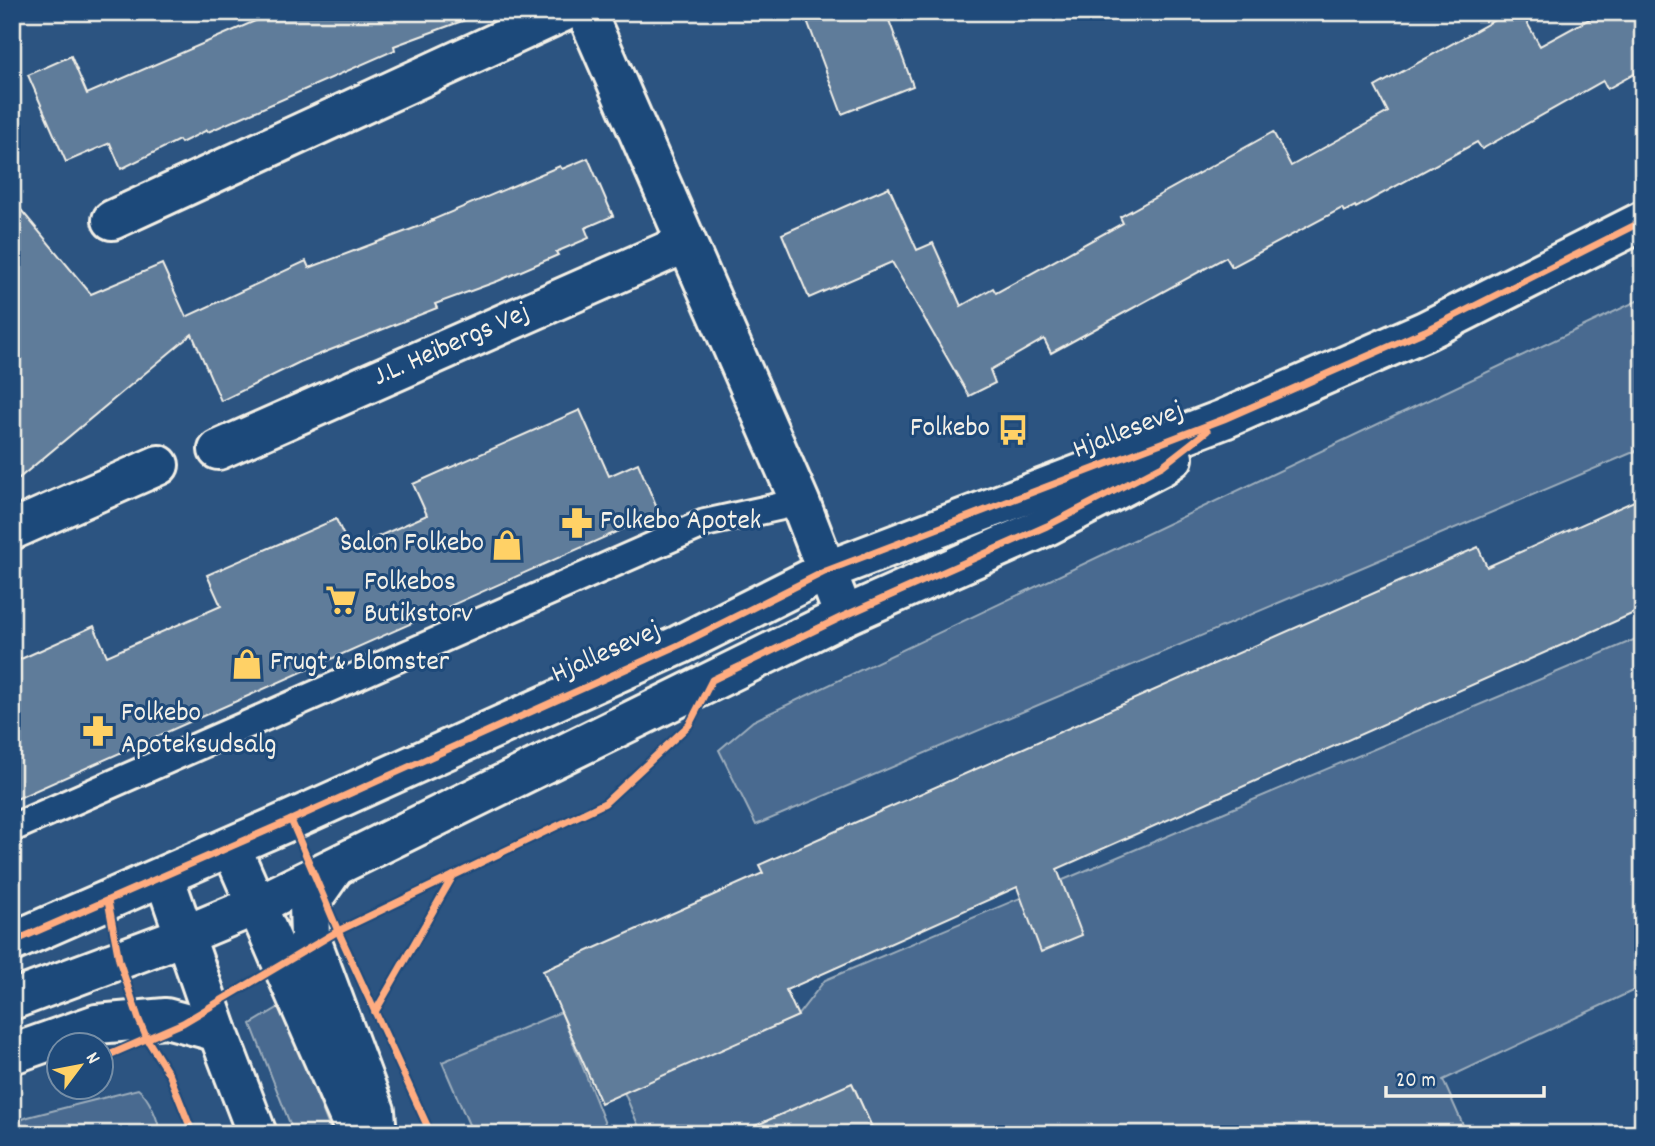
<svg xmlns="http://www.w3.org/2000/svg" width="1655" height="1146" viewBox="0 0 1655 1146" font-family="Dekko,sans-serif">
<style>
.green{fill:#496b90;stroke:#9eaebc;stroke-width:2}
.building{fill:#5e7b9a;stroke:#f4f1e8;stroke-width:2}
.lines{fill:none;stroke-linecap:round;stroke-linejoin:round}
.service-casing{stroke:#f4f1e8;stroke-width:32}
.minor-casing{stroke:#f4f1e8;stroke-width:44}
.tertiary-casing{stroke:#f4f1e8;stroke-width:44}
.secondary-casing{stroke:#f4f1e8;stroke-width:44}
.service{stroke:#1f4a7a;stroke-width:26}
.minor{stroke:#1f4a7a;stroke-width:38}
.tertiary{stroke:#1f4a7a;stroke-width:38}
.secondary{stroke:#1f4a7a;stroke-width:38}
.cycleway-casing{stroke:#1f4a7a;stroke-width:11}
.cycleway{stroke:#ffac80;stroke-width:7}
.labels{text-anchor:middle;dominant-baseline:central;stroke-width:6;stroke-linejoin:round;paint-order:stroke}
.street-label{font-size:28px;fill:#f4f1e8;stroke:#1f4a7a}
.poi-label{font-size:28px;fill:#f4f1e8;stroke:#1f4a7a;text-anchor:start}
</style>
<rect width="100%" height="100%" fill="#2c5481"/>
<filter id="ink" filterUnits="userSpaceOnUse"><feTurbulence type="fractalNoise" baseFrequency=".0143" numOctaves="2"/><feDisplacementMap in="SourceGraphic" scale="14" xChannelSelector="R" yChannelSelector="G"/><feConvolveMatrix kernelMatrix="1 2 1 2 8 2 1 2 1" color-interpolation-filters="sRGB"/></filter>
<g filter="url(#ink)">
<g class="green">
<polygon points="1643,298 1643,448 756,825 719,750 753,721"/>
<polygon points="1643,636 1643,986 1443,1080 1467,1134 875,1134 852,1083 737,1134 642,1134 624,1092 797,1016 825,980"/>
<polygon points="281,1006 332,1134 294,1134 251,1024"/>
<polygon points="561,1012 609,1134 473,1134 442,1062"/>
<path d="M138,1089C149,1097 159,1121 160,1134H12V1123L28,1117Z"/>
</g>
<g class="building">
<polygon points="276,12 473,12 473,17 394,46 395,50 208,132 207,130 181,143 179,140 121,169 110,143 66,162 28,75 71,56 87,94"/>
<polygon points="804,12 886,12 913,86 842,114"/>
<polygon points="1509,12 1521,12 1540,46 1602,12 1643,12 1643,69 1607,89 1603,81 1482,149 1477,142 1356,208 1355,206 1344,212 1342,208 1232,267 1226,257 1051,353 1044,339 990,370 995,383 969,396 892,262 809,298 782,234 889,187 917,250 933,243 961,306 993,288 996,293 1123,223 1120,217 1273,132 1291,166 1388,112 1375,87"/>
<polygon points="588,158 613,216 585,228 589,238 556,252 558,255 498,281 435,304 437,308 300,362 221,401 192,334 12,484 12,199 91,294 162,264 186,317 306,261 309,268 433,221 432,220 560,166 562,169"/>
<polygon points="580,410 609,476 638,463 659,513 12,801 12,663 94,626 107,656 221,606 207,575 336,519 350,549 427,515 413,484"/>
<polygon points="1643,497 1643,609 1057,869 1082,935 1041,952 1017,887 786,990 798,1016 601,1103 543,971 763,873 759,865 1478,547 1487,567"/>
<polygon points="852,1083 875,1134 737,1134"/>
</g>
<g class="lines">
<defs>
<polyline id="service" points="12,828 705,523 800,502"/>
<g id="minor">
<polyline points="586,12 800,502 844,616"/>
<polyline points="112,220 563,12"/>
<path id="s1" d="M218,450L686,243"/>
<polyline points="12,530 159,465"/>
</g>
<g id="tertiary">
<polyline points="231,847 350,1119 360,1134"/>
<polyline points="335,867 309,904 310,937 375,1111 377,1134"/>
<polyline points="164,876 218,1032 257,1134"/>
</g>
<g id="secondary">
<polyline points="12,942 291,820 679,645 826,571 1224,419 1425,331 1643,221"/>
<polyline points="12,1000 183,936 257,905 844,616 1047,526 1162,466 1173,458"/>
<polyline points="12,1054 97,1024 166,1018 218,1032"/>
</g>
</defs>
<use href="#service" class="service-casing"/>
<use href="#minor" class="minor-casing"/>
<use href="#tertiary" class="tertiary-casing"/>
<use href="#secondary" class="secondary-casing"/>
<use href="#service" class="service"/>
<use href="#minor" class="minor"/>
<use href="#tertiary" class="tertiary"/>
<use href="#secondary" class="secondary"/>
<defs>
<g id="cycleway">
<polyline points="291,820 338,931 431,1134"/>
<polyline points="108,901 119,960 139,1020 147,1039 170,1076 193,1134"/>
<polyline points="12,942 291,820 679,645 826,571 1224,419 1425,331 1643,221"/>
<polyline points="375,1012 453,876"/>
<polyline points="102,1058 183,1023 338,931 605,803 689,725 712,680 844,616 1047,526 1162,466 1207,431"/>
</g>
</defs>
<use href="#cycleway" class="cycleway-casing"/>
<use href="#cycleway" class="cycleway"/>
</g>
</g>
<defs>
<symbol id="bus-bare" viewBox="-9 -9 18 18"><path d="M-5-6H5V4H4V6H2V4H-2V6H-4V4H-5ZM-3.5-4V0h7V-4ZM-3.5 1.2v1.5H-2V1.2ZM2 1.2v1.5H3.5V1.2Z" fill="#ffd166" stroke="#1f4a7a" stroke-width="2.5" paint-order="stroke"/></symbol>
<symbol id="pharmacy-bare" viewBox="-9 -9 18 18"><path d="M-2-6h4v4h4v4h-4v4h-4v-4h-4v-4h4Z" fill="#ffd166" stroke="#1f4a7a" stroke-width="2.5" paint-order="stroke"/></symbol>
<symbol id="shop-bare" viewBox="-9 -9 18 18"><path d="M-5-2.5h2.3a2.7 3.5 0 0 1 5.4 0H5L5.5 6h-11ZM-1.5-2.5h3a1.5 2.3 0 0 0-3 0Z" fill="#ffd166" stroke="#1f4a7a" stroke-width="2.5" paint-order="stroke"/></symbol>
<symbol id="supermarket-bare" viewBox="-9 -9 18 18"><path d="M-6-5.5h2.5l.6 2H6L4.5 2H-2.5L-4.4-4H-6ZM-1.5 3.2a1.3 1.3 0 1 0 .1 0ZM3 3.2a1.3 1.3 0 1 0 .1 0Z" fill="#ffd166" stroke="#1f4a7a" stroke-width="2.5" paint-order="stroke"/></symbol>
</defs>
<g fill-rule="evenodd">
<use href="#bus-bare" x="991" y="408" width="44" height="44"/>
<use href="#pharmacy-bare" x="555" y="501" width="44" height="44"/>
<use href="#shop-bare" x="485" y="523" width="44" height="44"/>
<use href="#supermarket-bare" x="319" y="578" width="44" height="44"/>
<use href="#shop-bare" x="225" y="642" width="44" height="44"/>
<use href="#pharmacy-bare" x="76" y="709" width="44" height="44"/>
</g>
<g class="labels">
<g class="street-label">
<text stroke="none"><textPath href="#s1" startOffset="256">J.L. Heibergs Vej</textPath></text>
<text transform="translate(1129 432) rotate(-21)">Hjallesevej</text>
<text transform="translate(607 654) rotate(-24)">Hjallesevej</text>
</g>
<g class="poi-label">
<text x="990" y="430" text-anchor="end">Folkebo</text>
<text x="600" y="523">Folkebo Apotek</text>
<text x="484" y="545" text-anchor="end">Salon Folkebo</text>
<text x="364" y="584">Folkebos<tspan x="364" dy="32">Butikstorv</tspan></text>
<text x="270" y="664">Frugt &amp; Blomster</text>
<text x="121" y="715">Folkebo<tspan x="121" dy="32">Apoteksudsalg</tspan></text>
</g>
</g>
<rect width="1655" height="1146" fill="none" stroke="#1f4a7a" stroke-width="42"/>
<rect x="21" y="21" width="1613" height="1104" fill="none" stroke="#f4f1e8" stroke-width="2.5" filter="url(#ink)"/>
<g transform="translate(80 1066) rotate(58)"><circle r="33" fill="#1f4a7a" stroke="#748da6" stroke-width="2"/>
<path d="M0-5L12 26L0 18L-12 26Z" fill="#ffd166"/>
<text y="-10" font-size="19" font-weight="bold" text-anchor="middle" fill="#f4f1e8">N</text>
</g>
<path d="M1386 1086v10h158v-10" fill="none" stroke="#f4f1e8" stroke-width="3.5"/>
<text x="1396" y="1086" font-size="21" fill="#f4f1e8" stroke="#1f4a7a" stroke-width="5" paint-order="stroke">20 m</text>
</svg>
